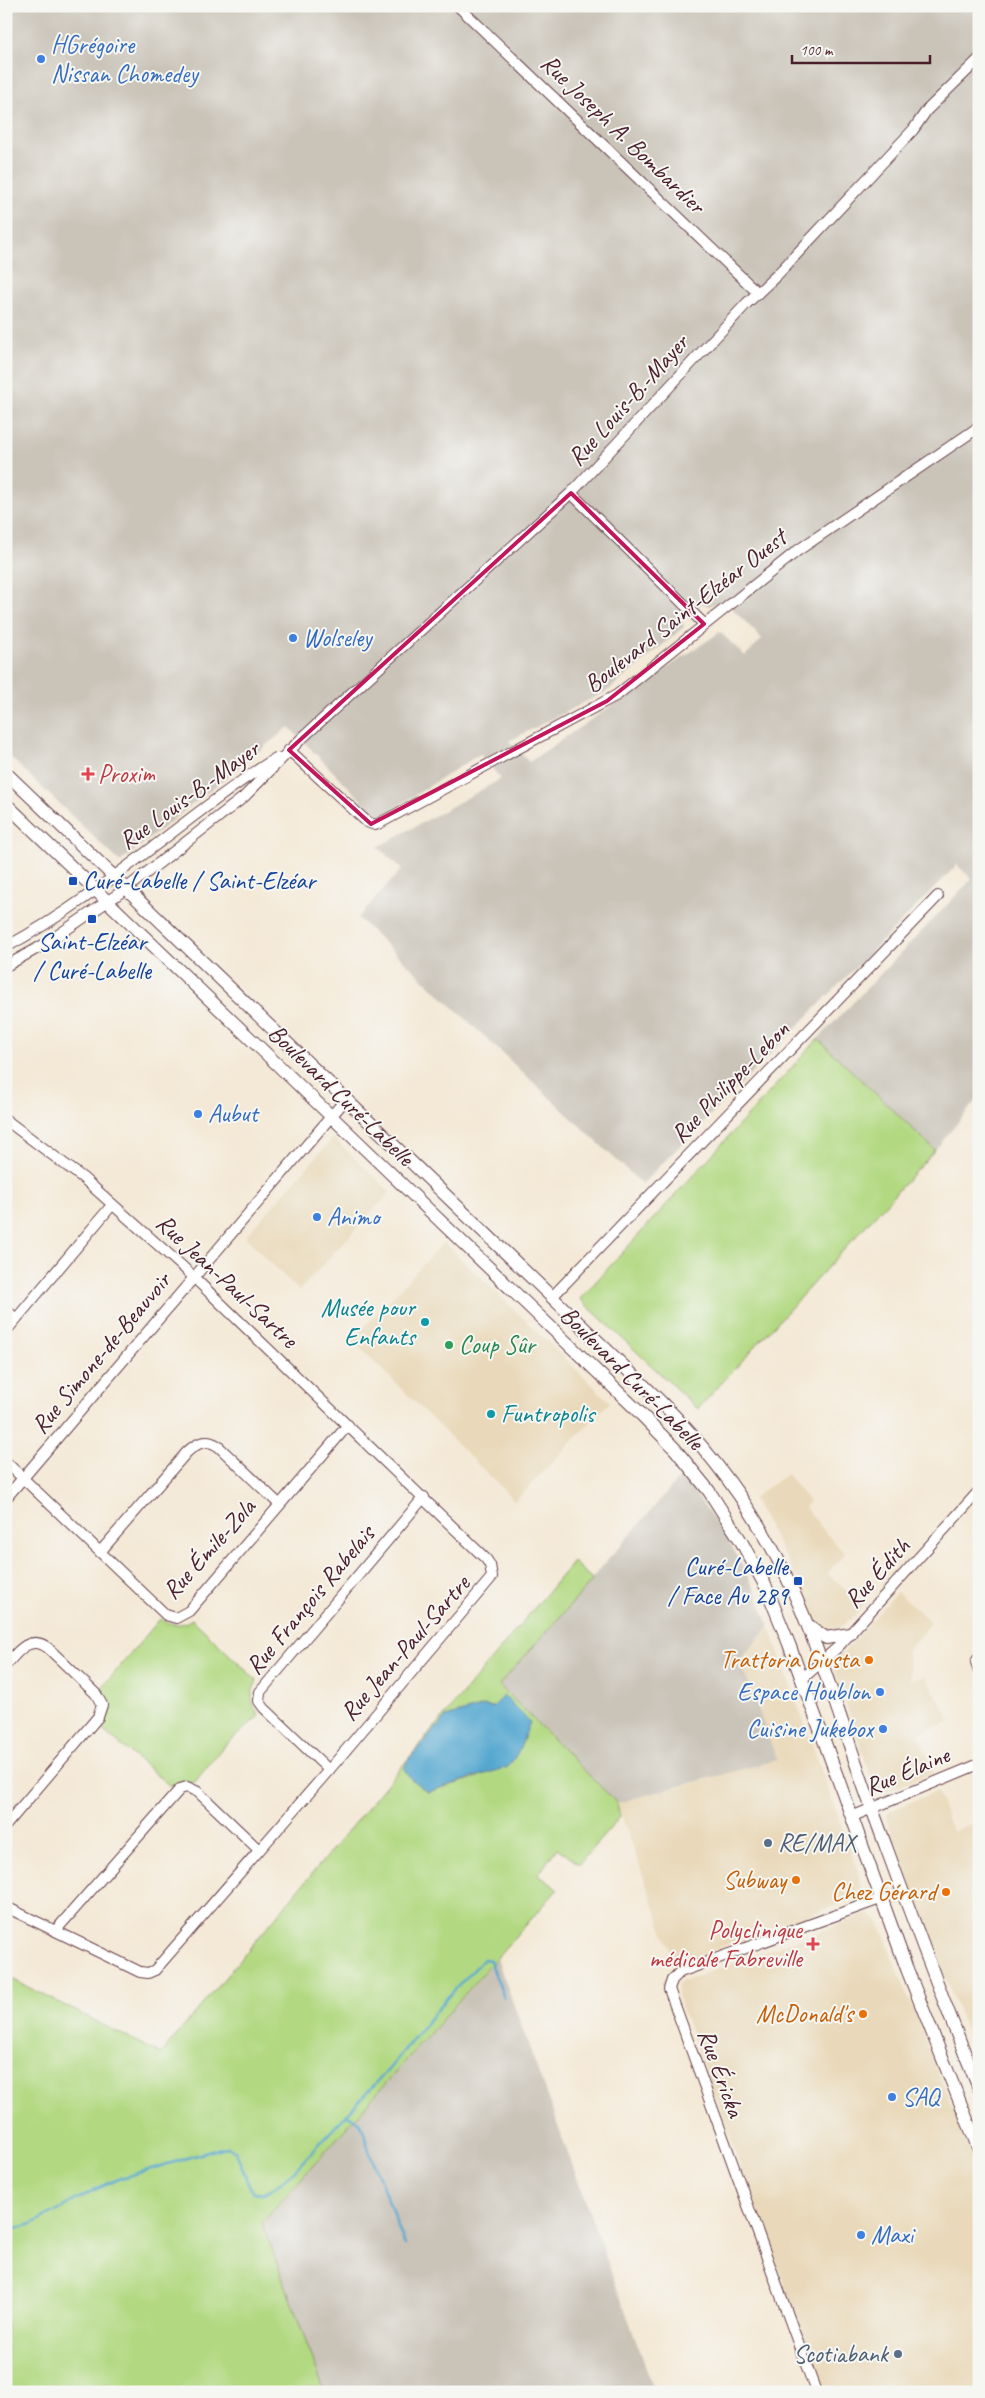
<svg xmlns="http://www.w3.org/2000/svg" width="985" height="2398" viewBox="0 0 985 2398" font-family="Caveat,sans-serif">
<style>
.built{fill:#e9d9ba}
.industrial{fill:#c9c3b8;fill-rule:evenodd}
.green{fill:#b2d982;stroke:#7e7c56;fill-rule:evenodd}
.water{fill:#55a7d0;stroke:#50637e}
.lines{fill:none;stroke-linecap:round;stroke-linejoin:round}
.stream{stroke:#55a7d0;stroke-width:2.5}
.minor-casing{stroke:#643d45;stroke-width:12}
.major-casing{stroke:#643d45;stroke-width:14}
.minor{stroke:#fff;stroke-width:10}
.major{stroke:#fff;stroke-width:12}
.marked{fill:none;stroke:#c2185b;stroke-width:4;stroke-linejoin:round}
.shop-dot{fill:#3f7fe0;stroke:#f6f6f2;stroke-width:2}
.health-dot{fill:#e0444e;stroke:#f6f6f2;stroke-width:2}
.transit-dot{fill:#1a4fb4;stroke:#f6f6f2;stroke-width:2}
.culture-dot{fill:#0f9aa8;stroke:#f6f6f2;stroke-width:2}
.leisure-dot{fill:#2e9e5b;stroke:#f6f6f2;stroke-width:2}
.food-dot{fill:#e8710a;stroke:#f6f6f2;stroke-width:2}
.service-dot{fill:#5c6f8a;stroke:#f6f6f2;stroke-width:2}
.labels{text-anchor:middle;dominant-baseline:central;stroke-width:4;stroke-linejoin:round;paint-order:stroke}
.shop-label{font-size:25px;fill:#366cbe;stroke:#f6f6f2;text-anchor:start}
.street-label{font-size:25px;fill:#4a1f2b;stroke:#f6f6f2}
.health-label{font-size:25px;fill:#be3a42;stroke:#f6f6f2;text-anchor:start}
.transit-label{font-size:25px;fill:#164399;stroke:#f6f6f2;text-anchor:start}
.culture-label{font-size:25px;fill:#0d838f;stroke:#f6f6f2;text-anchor:end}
.leisure-label{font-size:25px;fill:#27864d;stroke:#f6f6f2;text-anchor:start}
.food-label{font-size:25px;fill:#c56008;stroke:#f6f6f2;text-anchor:end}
.service-label{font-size:25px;fill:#4e5e75;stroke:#f6f6f2;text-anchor:start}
</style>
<rect width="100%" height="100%" fill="#f6f6f2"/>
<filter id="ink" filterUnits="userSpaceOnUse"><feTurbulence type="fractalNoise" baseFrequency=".02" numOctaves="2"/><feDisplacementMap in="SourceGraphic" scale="10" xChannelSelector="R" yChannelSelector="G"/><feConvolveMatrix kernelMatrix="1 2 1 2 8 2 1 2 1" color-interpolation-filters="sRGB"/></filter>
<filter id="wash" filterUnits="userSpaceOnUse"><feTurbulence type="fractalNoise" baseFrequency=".0096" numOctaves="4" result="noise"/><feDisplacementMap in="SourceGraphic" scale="20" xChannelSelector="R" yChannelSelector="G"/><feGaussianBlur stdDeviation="1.12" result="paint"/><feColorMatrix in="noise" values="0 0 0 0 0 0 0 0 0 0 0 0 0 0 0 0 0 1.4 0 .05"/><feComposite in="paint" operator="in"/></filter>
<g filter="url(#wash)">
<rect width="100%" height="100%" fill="#f4e9d7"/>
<g class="built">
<polygon points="333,1138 390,1192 299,1291 245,1237"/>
<polygon points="444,1242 610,1402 515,1501 352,1340"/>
<polygon points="787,1474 809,1502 805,1507 829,1537 845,1553 827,1574 864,1605 851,1620 849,1619 839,1629 830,1634 817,1626 800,1580 798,1580 753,1498"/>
<polygon points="897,1592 931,1622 908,1651 911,1680 926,1677 951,1721 918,1733 934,1772 881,1794 876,1790 833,1668 836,1663 835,1662"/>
<polygon points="769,1626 860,1877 862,1888 851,1900 675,1964 617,1803 710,1779 755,1703 740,1661"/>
<polygon points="937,1791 952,1832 979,1821 979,2062 937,1957 886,1816 888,1812"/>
<polygon points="869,1913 878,1920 979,2175 979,2392 824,2392 677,1995 678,1984 684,1979 685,1981"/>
</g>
<g class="industrial">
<path d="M6,6H979V1097L935,1150L818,1039L972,879L957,865L642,1184L358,918L402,869L378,847L501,779L480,754L379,818L289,727L120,862L6,753ZM724,600L762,639L745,656L720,632L529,762L509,741L609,690L684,627L682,620L702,603L709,606Z"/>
<polygon points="682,1475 728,1539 757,1594 769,1626 740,1661 777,1760 617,1803 499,1685"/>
<polygon points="497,1959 655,2392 325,2392 262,2223"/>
</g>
<g class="green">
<polygon points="818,1039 935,1150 698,1409 580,1299"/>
<path d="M573,1562L593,1580L499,1685L617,1803L620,1817L579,1864L557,1848L538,1875L558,1889L262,2223L325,2392H6V1976L161,2054ZM504,1696L478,1777L427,1792L411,1779L405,1769L446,1717L484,1706L493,1707Z"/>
<path d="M160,1619C172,1625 180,1627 192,1619L257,1681C249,1696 251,1702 259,1716L222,1748L194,1783L183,1780L170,1786L99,1727L108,1713L100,1690Z"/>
</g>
<polygon class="water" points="504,1696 530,1722 519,1751 508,1767 427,1792 411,1779 404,1769 407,1761 446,1717 484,1706 493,1707"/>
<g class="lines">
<g class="stream">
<polyline points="348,2115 359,2122 363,2129 369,2151 405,2245"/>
<polyline points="6,2235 15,2229 32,2224 94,2190 121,2178 221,2148 228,2147 236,2151 249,2186 254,2192 263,2193 274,2188 293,2172 389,2069 444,2001 484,1959 490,1960 504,1998"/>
</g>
</g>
</g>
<g filter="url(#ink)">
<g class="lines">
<defs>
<g id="minor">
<polyline points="458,6 758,293"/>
<polyline points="571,493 704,624"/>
<polyline points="289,750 367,822 375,825 378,824 617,695 797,551 979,427"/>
<path d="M6,947C103,895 183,817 276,758"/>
<polyline points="6,966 45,944 127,888 244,797 300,740 571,493 747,303 776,276 913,130 927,110 979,59"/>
<polyline points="6,1120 83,1178 184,1268 486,1559 490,1565 492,1577 329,1770 155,1970 148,1973 140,1972 6,1907"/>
<polyline points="552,1297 938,896"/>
<polyline points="6,1310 16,1319"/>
<polyline points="6,1331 112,1205"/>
<polyline points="6,1462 166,1615 176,1618 189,1611 348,1425"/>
<polyline points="6,1498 346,1099"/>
<path d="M100,1552L187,1452C197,1443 206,1438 218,1446L279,1504"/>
<polyline points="979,1657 976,1662 979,1672"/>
<path d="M6,1665C17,1652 30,1634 48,1648L96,1694L102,1705L98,1717L6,1825"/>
<polyline points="802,1679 838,1647 979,1491"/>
<polyline points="329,1770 264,1708 259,1701 260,1692 424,1497"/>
<polyline points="851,1817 979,1764"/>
<polyline points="56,1930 180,1789 187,1787 198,1792 259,1850"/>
<polyline points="816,2392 669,1989 672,1980 680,1972 880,1899"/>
</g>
<g id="major">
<path d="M6,773L660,1401C704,1445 743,1495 773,1550C815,1628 838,1715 868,1798C904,1895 939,1993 979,2088"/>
<polyline points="6,804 637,1410 675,1449 709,1491 741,1541 766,1587 789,1644 907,1969 979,2150"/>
<polyline points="808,1625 826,1638 850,1634"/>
</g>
</defs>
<use href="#minor" class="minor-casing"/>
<use href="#major" class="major-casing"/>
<use href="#minor" class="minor"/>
<use href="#major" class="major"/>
</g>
</g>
<path class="marked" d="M571,493L704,624L607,701L371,824L289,750Z"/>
<g class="shop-dot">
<circle cx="41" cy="59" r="5"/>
<circle cx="293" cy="638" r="5"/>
<circle cx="198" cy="1114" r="5"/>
<circle cx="317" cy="1217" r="5"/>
<circle cx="880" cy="1692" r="5"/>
<circle cx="883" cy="1729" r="5"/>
<circle cx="892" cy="2097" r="5"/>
<circle cx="861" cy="2235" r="5"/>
</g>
<g class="health-dot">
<path d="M85.5 766.5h5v5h5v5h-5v5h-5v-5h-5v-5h5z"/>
<path d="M810.5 1936.5h5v5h5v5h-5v5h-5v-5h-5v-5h5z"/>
</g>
<g class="transit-dot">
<rect x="68" y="876" width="10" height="10" rx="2.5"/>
<rect x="87" y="914" width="10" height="10" rx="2.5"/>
<rect x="793" y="1576" width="10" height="10" rx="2.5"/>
</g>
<g class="culture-dot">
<circle cx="425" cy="1322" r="5"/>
<circle cx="491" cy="1414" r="5"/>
</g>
<circle class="leisure-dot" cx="449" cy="1345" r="5"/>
<g class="food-dot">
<circle cx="869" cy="1660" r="5"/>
<circle cx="796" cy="1880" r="5"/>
<circle cx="946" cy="1892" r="5"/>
<circle cx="863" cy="2014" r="5"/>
</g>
<g class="service-dot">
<circle cx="768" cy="1843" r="5"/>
<circle cx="898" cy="2354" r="5"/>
</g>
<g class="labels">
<g class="shop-label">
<text x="51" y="45">HGrégoire<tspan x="51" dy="29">Nissan Chomedey</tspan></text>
<text x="303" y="638">Wolseley</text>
<text x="208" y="1114">Aubut</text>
<text x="327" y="1217">Animo</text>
<text x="870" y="1692" text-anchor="end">Espace Houblon</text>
<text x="873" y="1729" text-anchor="end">Cuisine Jukebox</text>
<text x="902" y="2097">SAQ</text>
<text x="871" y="2235">Maxi</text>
</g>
<g class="street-label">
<text transform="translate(623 134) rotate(44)">Rue Joseph A. Bombardier</text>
<text transform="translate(628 400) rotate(-48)">Rue Louis-B.-Mayer</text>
<text transform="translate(685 611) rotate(-38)">Boulevard Saint-Elzéar Ouest</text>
<text transform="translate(189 795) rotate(-36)">Rue Louis-B.-Mayer</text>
<text transform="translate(730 1082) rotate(-46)">Rue Philippe-Lebon</text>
<text transform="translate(341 1095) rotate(44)">Boulevard Curé-Labelle</text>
<text transform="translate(227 1281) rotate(43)">Rue Jean-Paul-Sartre</text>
<text transform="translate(101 1353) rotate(-50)">Rue Simone-de-Beauvoir</text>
<text transform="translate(632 1378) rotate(45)">Boulevard Curé-Labelle</text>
<text transform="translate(209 1549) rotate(-48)">Rue Émile-Zola</text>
<text transform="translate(877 1573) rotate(-48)">Rue Édith</text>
<text transform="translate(310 1600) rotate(-50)">Rue François Rabelais</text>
<text transform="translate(405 1648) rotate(-49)">Rue Jean-Paul-Sartre</text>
<text transform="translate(907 1771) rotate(-23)">Rue Élaine</text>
<text transform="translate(721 2073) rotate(70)">Rue Éricka</text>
</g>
<g class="health-label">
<text x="98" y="774">Proxim</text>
<text x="802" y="1930" text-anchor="end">Polyclinique<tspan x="802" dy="29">médicale Fabreville</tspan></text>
</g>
<g class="transit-label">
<text x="83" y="881">Curé-Labelle / Saint-Elzéar</text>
<text x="92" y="942" text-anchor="middle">Saint-Elzéar<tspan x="92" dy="29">/ Curé-Labelle</tspan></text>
<text x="788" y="1567" text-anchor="end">Curé-Labelle<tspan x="788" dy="29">/ Face Au 289</tspan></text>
</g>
<g class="culture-label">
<text x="415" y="1308">Musée pour<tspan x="415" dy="29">Enfants</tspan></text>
<text x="501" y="1414" text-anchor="start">Funtropolis</text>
</g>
<g class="leisure-label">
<text x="459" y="1345">Coup Sûr</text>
</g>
<g class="food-label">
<text x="859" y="1660">Trattoria Giusta</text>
<text x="786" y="1880">Subway</text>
<text x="936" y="1892">Chez Gérard</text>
<text x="853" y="2014">McDonald's</text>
</g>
<g class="service-label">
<text x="778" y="1843">RE/MAX</text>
<text x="888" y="2354" text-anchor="end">Scotiabank</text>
</g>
</g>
<rect width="985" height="2398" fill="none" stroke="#f6f6f2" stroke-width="25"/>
<path d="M792 55v8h138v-8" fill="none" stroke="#4a1f2b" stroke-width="2.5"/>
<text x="800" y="55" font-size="15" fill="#4a1f2b" stroke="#f6f6f2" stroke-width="4" paint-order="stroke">100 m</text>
</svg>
